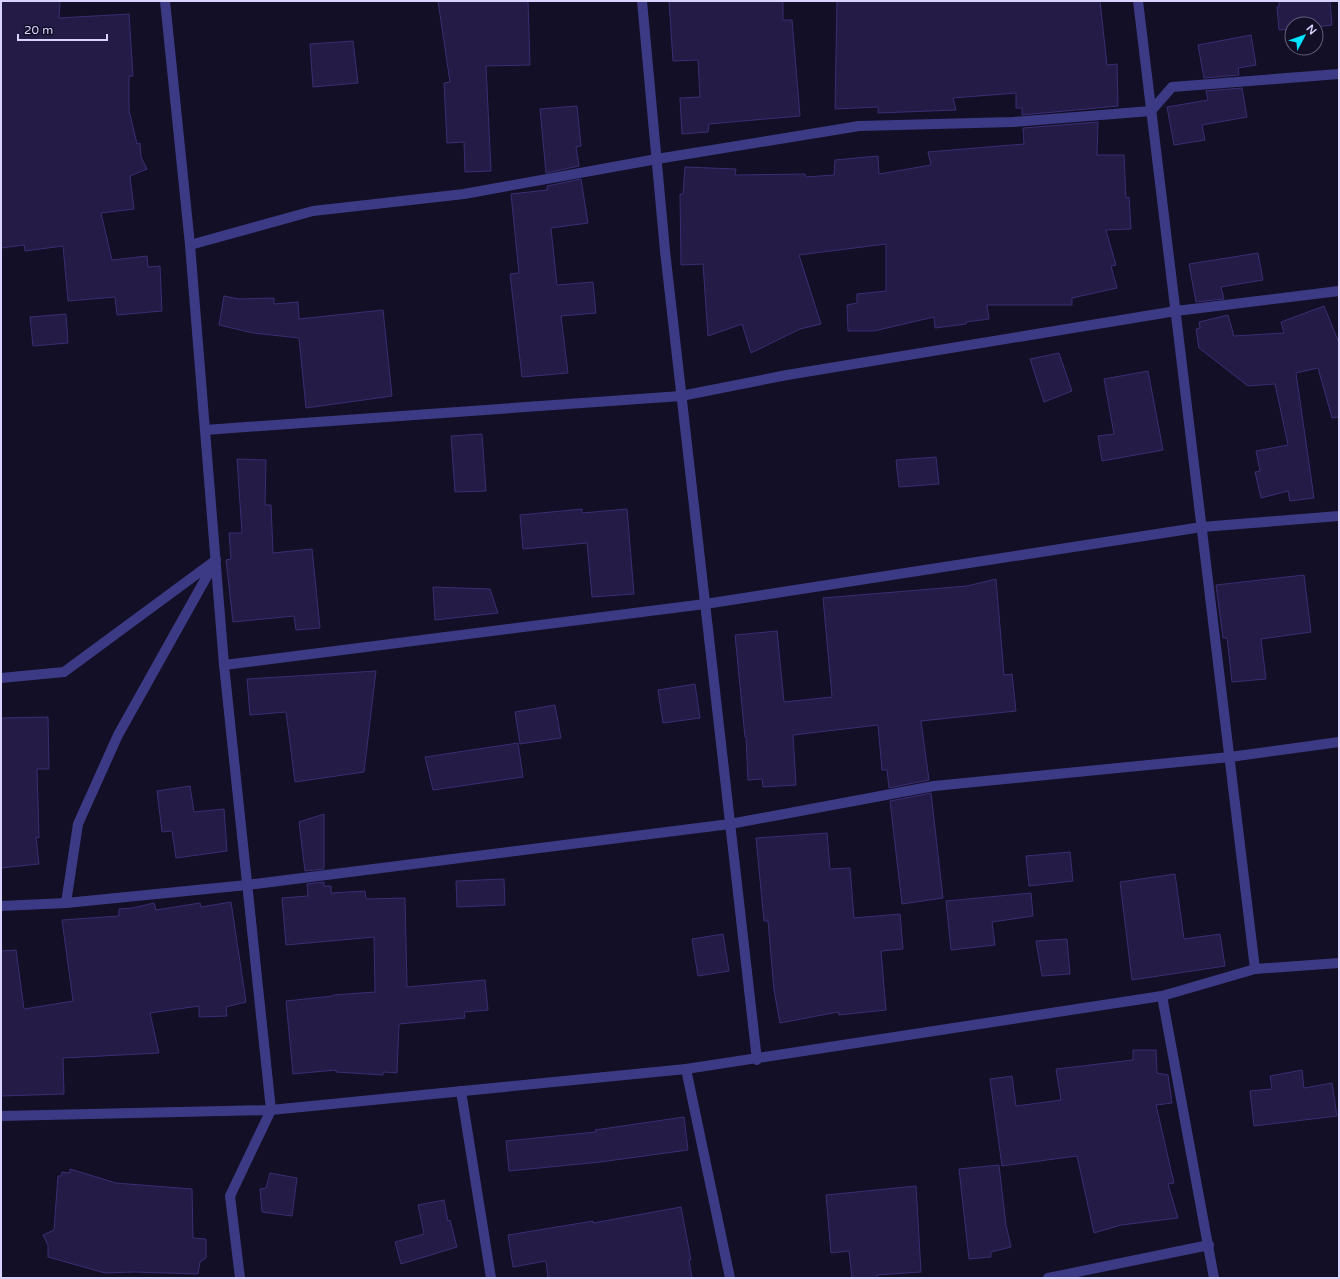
<svg xmlns="http://www.w3.org/2000/svg" width="1340" height="1279" viewBox="0 0 1340 1279" font-family="'Varela Round',sans-serif">
<style>
.building{fill:#241b47;stroke:#3b2d73}
.lines{fill:none;stroke-linecap:round;stroke-linejoin:round}
.minor{stroke:#3d3a85;stroke-width:10}
</style>
<rect width="100%" height="100%" fill="#130f26"/>
<g class="building">
<polygon points="1,1 60,1 59,18 129,14 133,76 129,76 129,110 137,144 140,143 141,157 147,169 130,176 134,209 101,213 112,260 147,256 148,267 160,266 162,311 117,315 115,297 68,301 63,246 25,251 24,245 1,248"/>
<polygon points="438,1 528,1 530,65 486,66 491,171 465,172 464,142 447,143 444,83 450,82"/>
<polygon points="669,1 783,1 783,20 792,20 800,116 709,124 708,132 682,134 680,98 700,97 698,60 673,61"/>
<polygon points="837,1 1100,1 1107,65 1117,64 1118,106 1022,115 1022,108 1016,108 1016,93 953,98 956,110 878,113 878,107 835,109"/>
<polygon points="1279,1 1330,1 1332,25 1316,27 1316,24 1292,24 1292,29 1279,30 1277,7 1279,7"/>
<polygon points="1251,35 1256,65 1238,68 1239,75 1204,78 1198,45"/>
<polygon points="353,41 358,83 313,87 310,44"/>
<polygon points="1242,88 1247,117 1202,125 1205,140 1174,145 1167,107 1208,100 1206,91"/>
<polygon points="577,106 581,146 576,147 579,166 546,173 540,109"/>
<polygon points="1098,122 1097,155 1124,155 1126,198 1129,197 1131,229 1106,230 1116,265 1111,266 1117,288 1072,298 1072,305 987,305 989,319 966,322 966,324 935,328 934,317 874,331 848,331 847,305 857,303 857,294 886,291 886,244 799,255 821,324 800,329 751,353 742,324 708,336 703,264 681,265 680,194 683,194 685,167 736,169 735,175 805,174 806,177 834,175 835,160 878,156 879,174 931,165 928,152 1024,144 1023,128"/>
<polygon points="581,179 588,223 551,228 557,285 593,282 596,313 561,316 568,373 522,377 510,274 519,273 511,194 547,190 547,186"/>
<polygon points="1258,253 1263,280 1221,287 1224,299 1196,302 1189,264"/>
<polygon points="224,296 239,299 274,298 274,304 298,302 299,319 383,310 392,396 306,408 299,338 253,333 219,325"/>
<polygon points="1324,306 1339,343 1339,417 1332,418 1318,368 1296,373 1314,498 1290,501 1288,491 1261,498 1255,472 1260,471 1256,451 1288,445 1275,384 1248,386 1199,348 1196,329 1200,328 1199,322 1228,315 1234,336 1284,333 1281,322"/>
<polygon points="66,314 68,343 33,346 30,317"/>
<polygon points="1059,353 1072,391 1044,402 1030,359"/>
<polygon points="1148,371 1163,450 1102,461 1098,436 1114,434 1104,379"/>
<polygon points="482,434 486,491 455,492 451,436"/>
<polygon points="936,457 939,484 899,487 896,460"/>
<polygon points="237,459 266,460 265,505 271,505 273,553 312,549 320,628 296,630 294,616 233,622 226,560 231,559 229,533 242,533"/>
<polygon points="582,509 582,513 627,509 634,594 592,597 587,543 523,549 520,515"/>
<polygon points="1304,575 1311,632 1261,639 1266,679 1232,682 1227,638 1223,638 1216,585"/>
<polygon points="996,579 1004,675 1012,674 1016,711 921,721 929,780 889,788 887,770 882,770 878,725 793,735 796,785 763,787 762,779 748,780 746,737 745,737 735,635 777,631 784,702 832,697 823,598 967,586"/>
<polygon points="433,587 490,589 498,613 435,620"/>
<polygon points="376,671 364,772 295,782 286,712 250,715 247,679"/>
<polygon points="695,684 700,718 663,723 658,690"/>
<polygon points="555,705 561,738 520,744 515,712"/>
<polygon points="48,717 49,769 37,769 39,838 36,837 39,864 1,868 1,718"/>
<polygon points="518,743 523,777 433,790 425,757"/>
<polygon points="190,786 194,812 224,809 227,851 176,858 172,831 162,832 157,791"/>
<polygon points="931,793 943,898 902,904 890,801"/>
<polygon points="324,814 324,869 305,871 299,822"/>
<polygon points="827,833 830,869 850,868 854,918 900,914 903,949 881,951 886,1010 839,1015 838,1012 780,1023 774,990 768,921 764,921 756,838"/>
<polygon points="1070,852 1073,881 1029,886 1026,856"/>
<polygon points="1175,874 1184,939 1220,934 1225,966 1132,980 1120,882"/>
<polygon points="504,879 505,905 457,907 456,881"/>
<polygon points="324,882 324,886 331,886 331,893 365,891 366,899 405,898 407,987 485,980 488,1010 464,1012 465,1018 399,1024 397,1073 383,1072 383,1075 336,1072 336,1070 293,1074 286,1001 333,996 333,995 375,992 374,937 286,945 282,898 308,896 307,884"/>
<polygon points="1031,893 1033,916 992,922 995,945 951,950 946,901"/>
<polygon points="231,902 246,1002 226,1007 227,1016 199,1017 199,1006 150,1013 159,1053 63,1058 64,1094 1,1096 1,951 16,950 24,1009 73,1001 62,920 119,916 119,909 133,908 154,903 156,910 200,903 201,907"/>
<polygon points="723,934 729,971 698,976 692,939"/>
<polygon points="1067,939 1070,974 1042,976 1036,941"/>
<polygon points="1133,1050 1156,1050 1157,1073 1168,1075 1172,1103 1156,1105 1174,1183 1168,1184 1178,1218 1121,1225 1094,1233 1077,1156 1002,1166 990,1079 1012,1076 1016,1106 1061,1100 1056,1069 1133,1060"/>
<polygon points="1302,1070 1304,1088 1332,1083 1337,1116 1254,1126 1250,1091 1272,1089 1270,1076"/>
<polygon points="684,1117 688,1150 600,1162 509,1171 506,1141 596,1132 595,1130"/>
<polygon points="999,1165 1006,1225 1011,1247 991,1252 991,1257 969,1259 959,1169"/>
<polygon points="70,1169 116,1183 192,1189 193,1238 206,1239 206,1258 200,1262 198,1274 134,1272 105,1273 48,1257 48,1245 43,1235 54,1230 58,1176 61,1176 62,1172 70,1173"/>
<polygon points="270,1173 297,1178 292,1216 262,1212 260,1189 266,1188"/>
<polygon points="916,1186 921,1272 877,1275 877,1278 852,1278 849,1251 831,1253 826,1195"/>
<polygon points="444,1200 448,1221 450,1220 457,1247 401,1264 395,1242 424,1234 418,1205"/>
<polygon points="681,1207 691,1260 689,1260 692,1278 548,1278 546,1261 513,1267 508,1235 593,1221 593,1223"/>
</g>
<g class="lines">
<g class="minor">
<polyline points="165,1 190,245 224,665 271,1110 230,1196 240,1278"/>
<polyline points="642,1 665,251 757,1060"/>
<polyline points="1138,1 1255,969"/>
<polyline points="190,245 313,211 464,194 657,159 859,126 1013,122 1151,111 1172,87 1339,74"/>
<polyline points="205,430 681,396 787,375 1176,311 1339,291"/>
<polyline points="224,665 705,604 1202,527 1339,516"/>
<polyline points="1,678 64,672 216,560 118,735 78,824 66,903"/>
<polyline points="1,906 66,903 247,885 730,824 934,786 1230,757 1339,742"/>
<polyline points="1162,996 1214,1278"/>
<polyline points="686,1069 730,1278"/>
<polyline points="461,1091 491,1278"/>
<polyline points="1,1116 271,1110 686,1069 1162,996 1255,969 1339,963"/>
<polyline points="1048,1278 1209,1245"/>
</g>
</g>
<rect width="1340" height="1279" fill="none" stroke="#d9d4ff" stroke-width="4"/>
<g transform="translate(1304 36) rotate(49)"><circle r="19" fill="#130f26" stroke="#625e7d"/>
<path d="M0-3L7 15L0 10L-7 15Z" fill="#00e5ff"/>
<text y="-6" font-size="11" font-weight="bold" text-anchor="middle" fill="#d9d4ff">N</text>
</g>
<path d="M18 34v6h89v-6" fill="none" stroke="#d9d4ff" stroke-width="2"/>
<text x="24" y="34" font-size="12" fill="#d9d4ff" stroke="#130f26" stroke-width="3" paint-order="stroke">20 m</text>
</svg>
